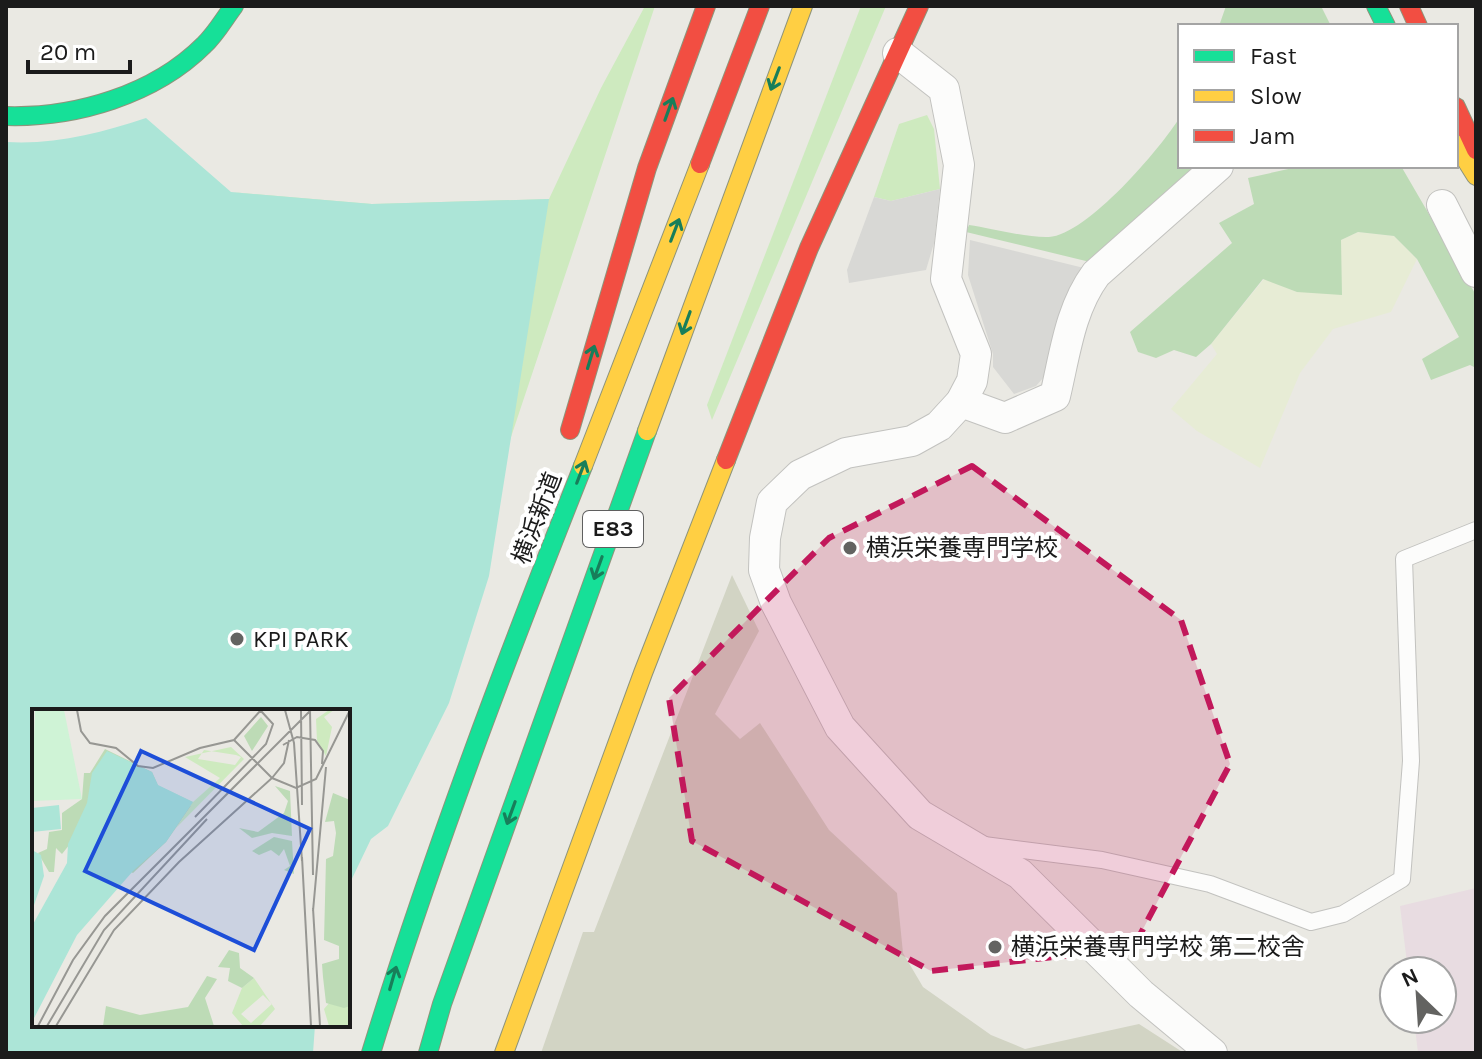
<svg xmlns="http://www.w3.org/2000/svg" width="1482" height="1059" viewBox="0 0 1482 1059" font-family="Karla,'Noto Sans JP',sans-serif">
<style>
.industrial{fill:#e8dce1}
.construction{fill:#d2d4c4}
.farmland{fill:#e7ecd5}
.grass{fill:#ceeabf}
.forest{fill:#bddbb6}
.pitch{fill:#ace5d7}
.parking{fill:#d8d8d5}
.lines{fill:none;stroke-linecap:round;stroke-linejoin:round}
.lane-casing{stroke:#c2c2bf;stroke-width:18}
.street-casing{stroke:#c2c2bf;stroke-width:32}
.fast-casing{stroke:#8e947b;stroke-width:20}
.slow-casing{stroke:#8e947b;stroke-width:20}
.jam-casing{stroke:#8e947b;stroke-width:20}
.lane{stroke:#fcfcfb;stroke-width:16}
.street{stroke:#fcfcfb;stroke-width:30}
.fast{stroke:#16e098;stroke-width:18}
.slow{stroke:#ffcf43;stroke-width:18}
.jam{stroke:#f24e42;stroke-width:18}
.oneway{stroke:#187e5a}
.marked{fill:#c2185b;fill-opacity:0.2;stroke:#c2185b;stroke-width:6;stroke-dasharray:16 10;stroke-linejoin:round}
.poi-dot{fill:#636361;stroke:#fff;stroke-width:3}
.labels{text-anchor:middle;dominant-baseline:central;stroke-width:8;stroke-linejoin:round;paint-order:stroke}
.shield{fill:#fff;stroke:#5f5f5f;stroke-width:2}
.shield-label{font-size:22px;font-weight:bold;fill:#1b1b1b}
.street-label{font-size:24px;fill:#1b1b1b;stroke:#fff}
.poi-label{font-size:24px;fill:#1b1b1b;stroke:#fff;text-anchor:start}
.inset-road{fill:none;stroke:#979793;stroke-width:2}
.view{fill:#1d4ed8;fill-opacity:0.15;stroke:#1d4ed8;stroke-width:4}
.inset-edge{fill:none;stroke:#1b1b1b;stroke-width:4}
</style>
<rect width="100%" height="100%" fill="#eae9e3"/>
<polygon class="industrial" points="1476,888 1476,1053 1418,1053 1414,1019 1442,1019 1442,971 1408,971 1400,906"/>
<polygon class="construction" points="732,575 759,631 715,714 740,739 760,723 829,830 897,893 903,953 923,987 991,1035 1025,1049 1139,1024 1184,1053 541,1053 583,932 594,932"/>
<polygon class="farmland" points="1358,232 1394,236 1417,259 1391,312 1333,329 1300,373 1260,468 1197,431 1171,409 1217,354 1211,344 1264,279 1297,292 1341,240"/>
<g class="grass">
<polygon points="645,6 655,6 509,443 543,234 231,192 372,204 549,199 601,88"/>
<polygon points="861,6 886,6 712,420 707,405"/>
<polygon points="927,115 934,129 940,189 891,201 874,197 899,124"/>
</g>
<g class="forest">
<polygon points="1226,6 1321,6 1331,26 1219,26"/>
<path d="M1180,117V166H1201L1090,262L966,232L969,225C991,228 1027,238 1049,237C1087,235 1161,148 1180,117Z"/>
<polygon points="1302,166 1401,166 1476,295 1476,368 1470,365 1431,380 1422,359 1459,337 1417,259 1394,236 1358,232 1341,240 1342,295 1297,292 1263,279 1211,344 1196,357 1174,350 1156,358 1138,352 1130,332 1232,243 1219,223 1254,204 1248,178"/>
</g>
<path class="pitch" d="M146,118L231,192L372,204L549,199L489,576L449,703L388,826L371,839L348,887V711H34V1025H315L313,1053H6V142C55,145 100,133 146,118Z"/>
<g class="parking">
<polygon points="940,189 934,243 926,270 849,283 847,270 874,197 891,201"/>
<polygon points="970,240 1088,269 1052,368 1036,386 1014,394 993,367 993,354 968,275"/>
</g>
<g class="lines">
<defs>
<polyline id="lane" points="984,845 1102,860 1210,884 1311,922 1343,914 1402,879 1411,761 1404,559 1476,530"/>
<g id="street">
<polyline points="898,53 944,89 959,165 946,279 976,354 972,381 961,402 939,426 912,441 846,453 800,475 772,502 765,538 764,570 776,603 840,727 920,815 1020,874 1141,994 1212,1053"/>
<polyline points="1442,205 1476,272"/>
<path d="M961,402L1005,418L1055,396C1065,354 1070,309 1096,274L1218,166"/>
</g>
<g id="fast">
<polyline points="1376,6 1386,26"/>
<path d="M6,116C75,118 154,95 204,45C216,34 224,19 234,6"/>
<path d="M371,1053C432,854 506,660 583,466"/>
<polyline points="428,1053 442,1004 647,431"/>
</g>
<g id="slow">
<polyline points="1456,144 1476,176"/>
<polyline points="647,431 803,6"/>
<polyline points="583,466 700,164"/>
<polyline points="504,1053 643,673 726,460"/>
</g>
<g id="jam">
<polyline points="1409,6 1418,26"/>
<polyline points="1456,107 1476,150"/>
<polyline points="700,164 760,6"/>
<polyline points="570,430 647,168 706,6"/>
<polyline points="726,460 809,248 919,6"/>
</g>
</defs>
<use href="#lane" class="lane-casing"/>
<use href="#street" class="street-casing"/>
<use href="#fast" class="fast-casing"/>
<use href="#slow" class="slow-casing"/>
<use href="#jam" class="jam-casing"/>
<use href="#lane" class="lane"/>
<use href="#street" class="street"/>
<use href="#fast" class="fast"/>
<use href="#slow" class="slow"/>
<use href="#jam" class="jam"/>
</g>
<defs><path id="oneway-shaft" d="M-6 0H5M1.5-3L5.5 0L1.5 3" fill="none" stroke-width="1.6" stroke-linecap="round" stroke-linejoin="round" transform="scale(2)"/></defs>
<g class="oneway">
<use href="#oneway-shaft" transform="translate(775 79) rotate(111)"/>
<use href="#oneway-shaft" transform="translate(669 109) rotate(-70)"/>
<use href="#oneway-shaft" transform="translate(675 230) rotate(-69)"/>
<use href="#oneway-shaft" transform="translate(686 323) rotate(110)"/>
<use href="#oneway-shaft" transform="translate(591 357) rotate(-73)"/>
<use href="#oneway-shaft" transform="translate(581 472) rotate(-69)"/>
<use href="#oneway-shaft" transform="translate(598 568) rotate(110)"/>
<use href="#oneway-shaft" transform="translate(511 813) rotate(110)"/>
<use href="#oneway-shaft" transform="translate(393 978) rotate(-74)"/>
</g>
<path class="marked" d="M972,466L1181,620L1230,764L1133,948L931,971L692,841L669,698L829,538Z"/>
<g class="poi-dot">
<circle cx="850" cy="548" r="8"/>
<circle cx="237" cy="639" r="8"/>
<circle cx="995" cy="947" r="8"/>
</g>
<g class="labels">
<rect class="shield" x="583" y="511" width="60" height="36" rx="6"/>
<g class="shield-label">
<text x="613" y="529">E83</text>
</g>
<g class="street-label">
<text transform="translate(537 518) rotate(-69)">横浜新道</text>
</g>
<g class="poi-label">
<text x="866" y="548">横浜栄養専門学校</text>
<text x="253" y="639">KPI PARK</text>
<text x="1011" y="947">横浜栄養専門学校 第二校舎</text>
</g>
</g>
<g transform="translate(32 709)">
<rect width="318" height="318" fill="#eae9e3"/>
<path d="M297,1H302L292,8L300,18L294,47L285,32L284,10ZM199,38L212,50L144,119L159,97L125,76L161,93L188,69L153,48ZM172,41L204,46L209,48L203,56L166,50ZM222,269L243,300L228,317H211L200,304L210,279ZM231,286L240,295L219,314L209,305ZM298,293L318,297V317H297L292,300Z" fill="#ceeabf" fill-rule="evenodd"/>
<path d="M229,8L236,17L220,42L212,27ZM73,40L120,63L127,79L159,97L134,133L101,164L38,135L30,145L24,139L22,163H17L6,144L15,140L17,123L30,121V104L50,90L52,64H58ZM243,77L258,82L260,127L240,124L220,129L207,119L226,123L252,104L256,92ZM301,84L318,91V297L312,299L294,294L291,268L290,255L307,250V237L292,231L294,150L301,147L304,124L302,112L293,113ZM242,128L260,132L262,165L252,161L258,157L252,140L247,147L239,141L227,146L220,142ZM197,241L207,244L208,259L222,269L210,279L196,272L198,259L186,258ZM175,267L185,270L173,289L182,317H71L74,297L108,306L156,298Z" fill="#bddbb6"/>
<path d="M3,1H32L50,90L0,92Z" fill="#cff3d6"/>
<path d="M75,42L120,63L126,76L161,93L134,133L101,162L45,226L0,313V217L35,154L36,135L55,94L60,64ZM27,96L29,120L0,123V99ZM0,141L9,146L12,167L0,202Z" fill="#ace5d7"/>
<path class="inset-road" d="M45,1L49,22L58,34L84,39L106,57L121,59L168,39L202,31L229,1M253,1L262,34L270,152M269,1L270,96M278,1L281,166M251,36L265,28L283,31L291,42L290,55M240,69L264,79L284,70L318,1M240,69L252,54L257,31M163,108L234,35L241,15L229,2M270,148L279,317M281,199L288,317M281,202L294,58M6,317L41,251L73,207L279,1M15,317L72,221L175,110M24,317L82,221L147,153L240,69L202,31"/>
<path class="view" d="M109,42L278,120L222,241L53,162Z"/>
<rect width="318" height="318" class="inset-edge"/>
</g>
<rect width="1482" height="1059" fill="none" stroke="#1b1b1b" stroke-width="16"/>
<rect x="1178" y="24" width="280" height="144" fill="#ffffff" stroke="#a4a4a4" stroke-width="2"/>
<rect x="1194" y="50" width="40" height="12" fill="#16e098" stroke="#a4a4a4" stroke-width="2"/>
<text x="1250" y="64" font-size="24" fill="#1b1b1b">Fast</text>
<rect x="1194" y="90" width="40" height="12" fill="#ffcf43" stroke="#a4a4a4" stroke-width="2"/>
<text x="1250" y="104" font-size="24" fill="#1b1b1b">Slow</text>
<rect x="1194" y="130" width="40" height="12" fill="#f24e42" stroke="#a4a4a4" stroke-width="2"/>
<text x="1250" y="144" font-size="24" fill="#1b1b1b">Jam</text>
<g transform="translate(1418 995) rotate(335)"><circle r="38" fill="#ffffff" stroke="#a4a4a4" stroke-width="2"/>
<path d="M0-6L14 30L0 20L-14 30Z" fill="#636361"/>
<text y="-12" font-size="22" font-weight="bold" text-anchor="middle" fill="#1b1b1b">N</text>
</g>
<path d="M28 60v12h102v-12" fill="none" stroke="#1b1b1b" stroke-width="4"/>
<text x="40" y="60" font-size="24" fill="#1b1b1b" stroke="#ffffff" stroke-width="6" paint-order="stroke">20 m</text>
</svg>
